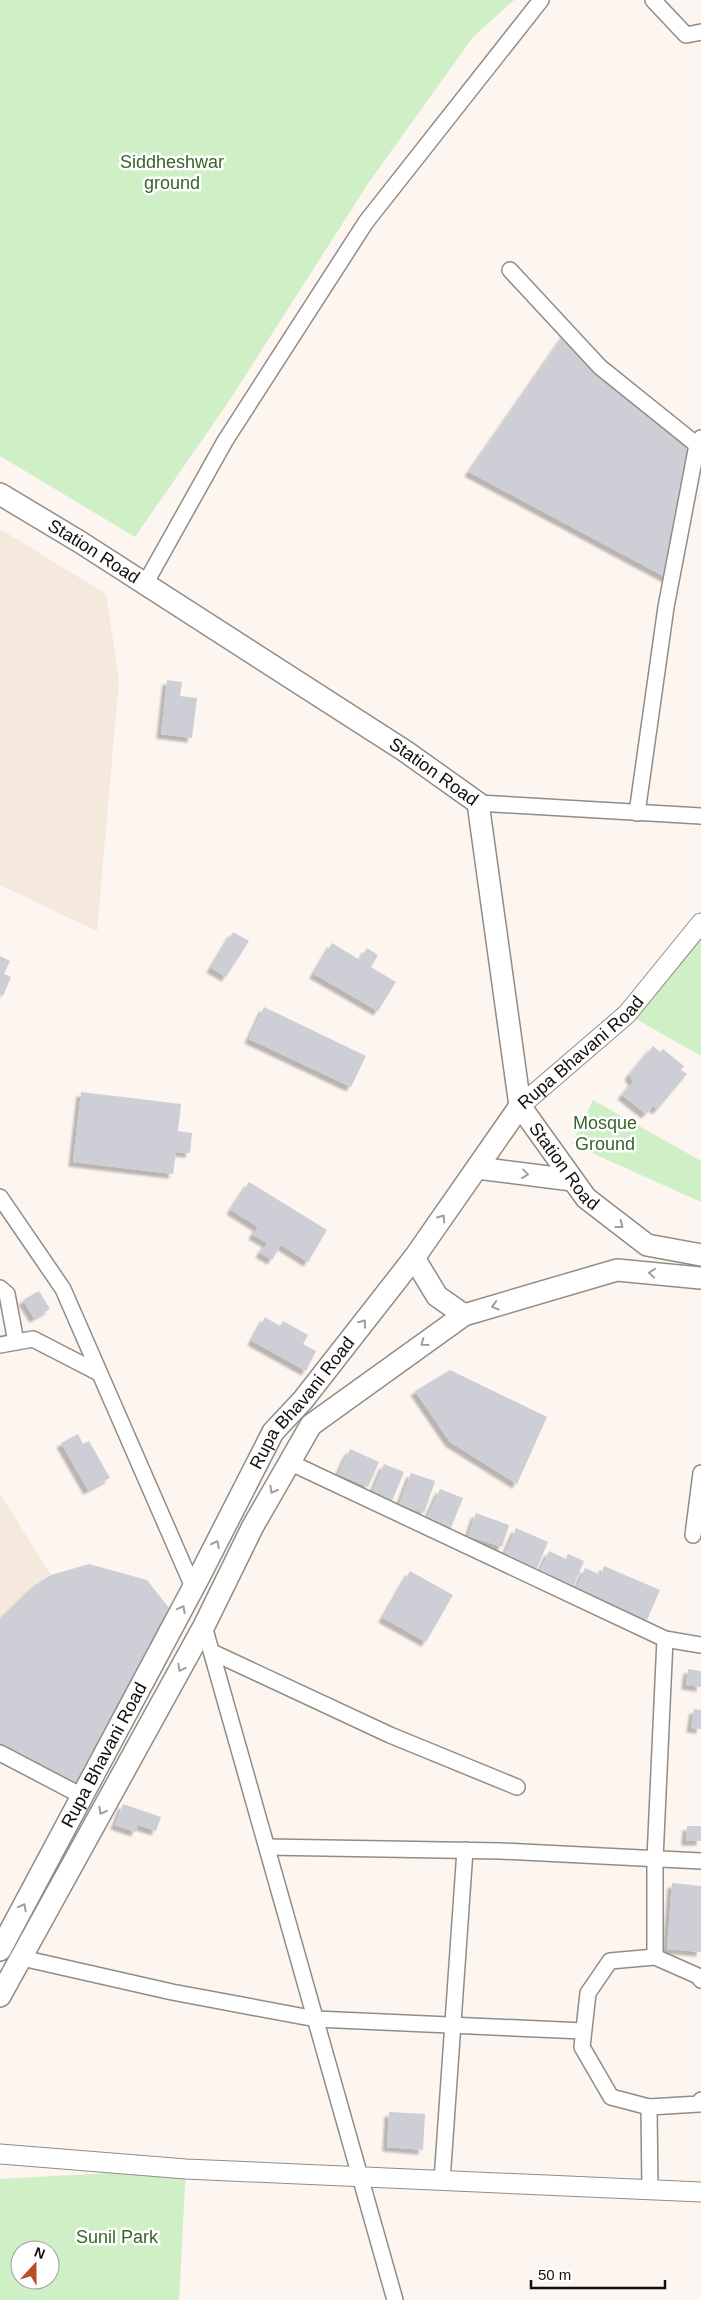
<svg xmlns="http://www.w3.org/2000/svg" width="701" height="2300" viewBox="0 0 701 2300" font-family="Helvetica,sans-serif">
<style>
.built{fill:#f5e8dd}
.green{fill:#cfefc7;fill-rule:evenodd}
.building{fill:#ceced6;filter:url(#shadow)}
.lines{fill:none;stroke-linecap:round;stroke-linejoin:round}
.minor-casing{stroke:#928c87;stroke-width:18}
.tertiary-casing{stroke:#928c87;stroke-width:21}
.secondary-casing{stroke:#928c87;stroke-width:24}
.minor{stroke:#fff;stroke-width:15}
.tertiary{stroke:#fff;stroke-width:19}
.secondary{stroke:#fff;stroke-width:21}
.oneway{stroke:#a09f9e}
.labels{text-anchor:middle;dominant-baseline:central;stroke-width:5;stroke-linejoin:round;paint-order:stroke}
.park-label{font-size:18px;fill:#356529;stroke:#fff}
.street-label{font-size:18px;fill:#110f0d;stroke:#fff}
</style>
<defs>
<filter id="shadow"><feDropShadow dx="-4.5" dy="4.5" stdDeviation="1" flood-color="#0004"/></filter>
</defs>
<rect width="100%" height="100%" fill="#fcf5f0"/>
<g class="built">
<polygon points="0,529 106,594 119,680 97,931 0,885"/>
<polygon points="0,1494 51,1575 0,1619"/>
</g>
<g class="green">
<polygon points="0,0 514,0 473,37 369,182 229,401 135,537 0,456"/>
<polygon points="701,927 701,1056 627,1014"/>
<polygon points="593,1100 701,1161 701,1202 572,1144"/>
<path d="M186,2169L179,2300H0V2179ZM20,2250H50V2280H20Z"/>
</g>
<g class="building">
<polygon points="567,331 697,445 671,580 469,472"/>
<polygon points="167,680 182,682 180,696 197,698 192,738 161,734"/>
<polygon points="233,932 249,941 226,977 211,968"/>
<polygon points="332,943 360,960 367,948 378,955 371,967 396,982 378,1011 314,974"/>
<polygon points="0,956 10,961 4,974 11,977 3,996 0,995"/>
<polygon points="264,1007 366,1056 351,1087 249,1039"/>
<polygon points="653,1046 660,1052 663,1049 684,1066 681,1070 687,1074 657,1110 653,1106 646,1114 622,1095 633,1082 629,1075"/>
<polygon points="81,1092 181,1104 178,1131 192,1133 190,1153 176,1152 173,1174 73,1162"/>
<polygon points="249,1182 327,1230 308,1262 281,1245 272,1260 260,1253 267,1243 253,1235 258,1227 231,1210"/>
<polygon points="39,1291 50,1309 34,1318 23,1300"/>
<polygon points="265,1317 280,1326 283,1321 308,1335 303,1344 316,1351 306,1371 252,1341"/>
<polygon points="450,1370 547,1417 517,1484 450,1442 415,1391"/>
<polygon points="78,1434 83,1444 89,1441 110,1478 88,1490 61,1443"/>
<polygon points="350,1449 379,1462 368,1487 338,1474"/>
<polygon points="384,1464 404,1472 392,1501 372,1493"/>
<polygon points="411,1473 435,1481 424,1513 399,1505"/>
<polygon points="440,1489 463,1498 450,1530 426,1520"/>
<polygon points="476,1513 509,1525 502,1547 468,1536"/>
<polygon points="516,1528 548,1542 536,1570 504,1556"/>
<polygon points="549,1551 566,1559 568,1554 584,1561 573,1587 539,1573"/>
<polygon points="89,1564 147,1580 177,1618 82,1796 0,1753 0,1619 34,1586 51,1575"/>
<polygon points="604,1566 660,1590 647,1620 576,1589 585,1568 601,1575"/>
<polygon points="410,1571 453,1595 426,1642 383,1618"/>
<polygon points="688,1669 701,1671 701,1687 686,1685"/>
<polygon points="694,1709 701,1710 701,1729 691,1728"/>
<polygon points="123,1804 161,1817 156,1831 138,1825 136,1832 115,1825"/>
<polygon points="687,1826 701,1826 701,1841 686,1841"/>
<polygon points="672,1883 701,1886 701,1952 667,1949"/>
<polygon points="389,2112 425,2114 423,2150 387,2147"/>
</g>
<g class="lines">
<defs>
<g id="minor">
<polyline points="653,0 686,35 701,32"/>
<polyline points="510,270 600,367 697,445"/>
<polyline points="145,584 225,441 366,222 541,0"/>
<polyline points="478,803 701,816"/>
<polyline points="637,813 666,607 697,445 701,438"/>
<polyline points="0,1197 63,1289 193,1587"/>
<polyline points="0,1288 7,1294 16,1342"/>
<polyline points="0,1345 33,1339 99,1373"/>
<polyline points="289,1462 665,1639 701,1645"/>
<polyline points="693,1535 701,1473"/>
<polyline points="204,1626 395,2300"/>
<polyline points="212,1652 390,1735 517,1787"/>
<polyline points="0,1753 82,1796"/>
<polyline points="267,1847 501,1851 701,1861"/>
<polyline points="655,1957 655,1859 665,1639"/>
<polyline points="22,1958 172,1992 316,2019 583,2031"/>
<polyline points="701,1980 698,1976 655,1957 610,1961 588,1993 582,2047 611,2097 649,2107 699,2104 701,2100"/>
<polyline points="649,2107 650,2190"/>
<polyline points="442,2181 465,1850"/>
</g>
<g id="tertiary">
<path id="s1" d="M520,1106L627,1014L701,923"/>
<polyline points="0,2154 186,2169 701,2192"/>
</g>
<g id="secondary">
<path id="s2" d="M0,494L80,542L405,751L478,803L520,1106L586,1198L647,1245L701,1255"/>
<polyline points="477,1168 572,1180"/>
<polyline points="414,1258 437,1296 464,1315"/>
<path id="s3" d="M0,1950L199,1577L273,1432L303,1400L414,1258L520,1106"/>
<polyline points="0,1996 204,1626 253,1526 311,1425 464,1315 617,1270 701,1278"/>
</g>
</defs>
<use href="#minor" class="minor-casing"/>
<use href="#tertiary" class="tertiary-casing"/>
<use href="#secondary" class="secondary-casing"/>
<use href="#minor" class="minor"/>
<use href="#tertiary" class="tertiary"/>
<use href="#secondary" class="secondary"/>
</g>
<defs><path id="oneway-chevron" d="M-2-3.5L2.5 0L-2 3.5" fill="none" stroke-width="1.6" stroke-linecap="round" stroke-linejoin="round" transform="scale(1.25)"/></defs>
<g class="oneway">
<use href="#oneway-chevron" transform="translate(525 1174) rotate(7)"/>
<use href="#oneway-chevron" transform="translate(442 1218) rotate(-55)"/>
<use href="#oneway-chevron" transform="translate(620 1225) rotate(37)"/>
<use href="#oneway-chevron" transform="translate(652 1273) rotate(-175)"/>
<use href="#oneway-chevron" transform="translate(495 1306) rotate(164)"/>
<use href="#oneway-chevron" transform="translate(363 1323) rotate(-52)"/>
<use href="#oneway-chevron" transform="translate(424 1343) rotate(144)"/>
<use href="#oneway-chevron" transform="translate(273 1490) rotate(119)"/>
<use href="#oneway-chevron" transform="translate(216 1544) rotate(-63)"/>
<use href="#oneway-chevron" transform="translate(182 1609) rotate(-62)"/>
<use href="#oneway-chevron" transform="translate(181 1668) rotate(119)"/>
<use href="#oneway-chevron" transform="translate(102 1811) rotate(119)"/>
<use href="#oneway-chevron" transform="translate(23 1907) rotate(-62)"/>
</g>
<g class="labels">
<g class="park-label">
<text x="172" y="162">Siddheshwar<tspan x="172" dy="21">ground</tspan></text>
<text x="605" y="1123">Mosque<tspan x="605" dy="21">Ground</tspan></text>
<text x="117" y="2237">Sunil Park</text>
</g>
<g class="street-label">
<text stroke="none"><textPath href="#s2" startOffset="110">Station Road</textPath></text>
<text stroke="none"><textPath href="#s2" startOffset="515">Station Road</textPath></text>
<text stroke="none"><textPath href="#s1" startOffset="81">Rupa Bhavani Road</textPath></text>
<text stroke="none"><textPath href="#s2" startOffset="950">Station Road</textPath></text>
<text stroke="none"><textPath href="#s3" startOffset="626">Rupa Bhavani Road</textPath></text>
<text stroke="none"><textPath href="#s3" startOffset="221">Rupa Bhavani Road</textPath></text>
</g>
</g>
<g transform="translate(35 2265) rotate(21)"><circle r="24" fill="#ffffff" stroke="#a09f9e"/>
<path d="M0-4L9 19L0 12L-9 19Z" fill="#b64f2a"/>
<text y="-8" font-size="14" font-weight="bold" text-anchor="middle" fill="#110f0d">N</text>
</g>
<path d="M531 2280v8h134v-8" fill="none" stroke="#110f0d" stroke-width="2.5"/>
<text x="538" y="2280" font-size="15" fill="#110f0d" stroke="#ffffff" stroke-width="4" paint-order="stroke">50 m</text>
</svg>
